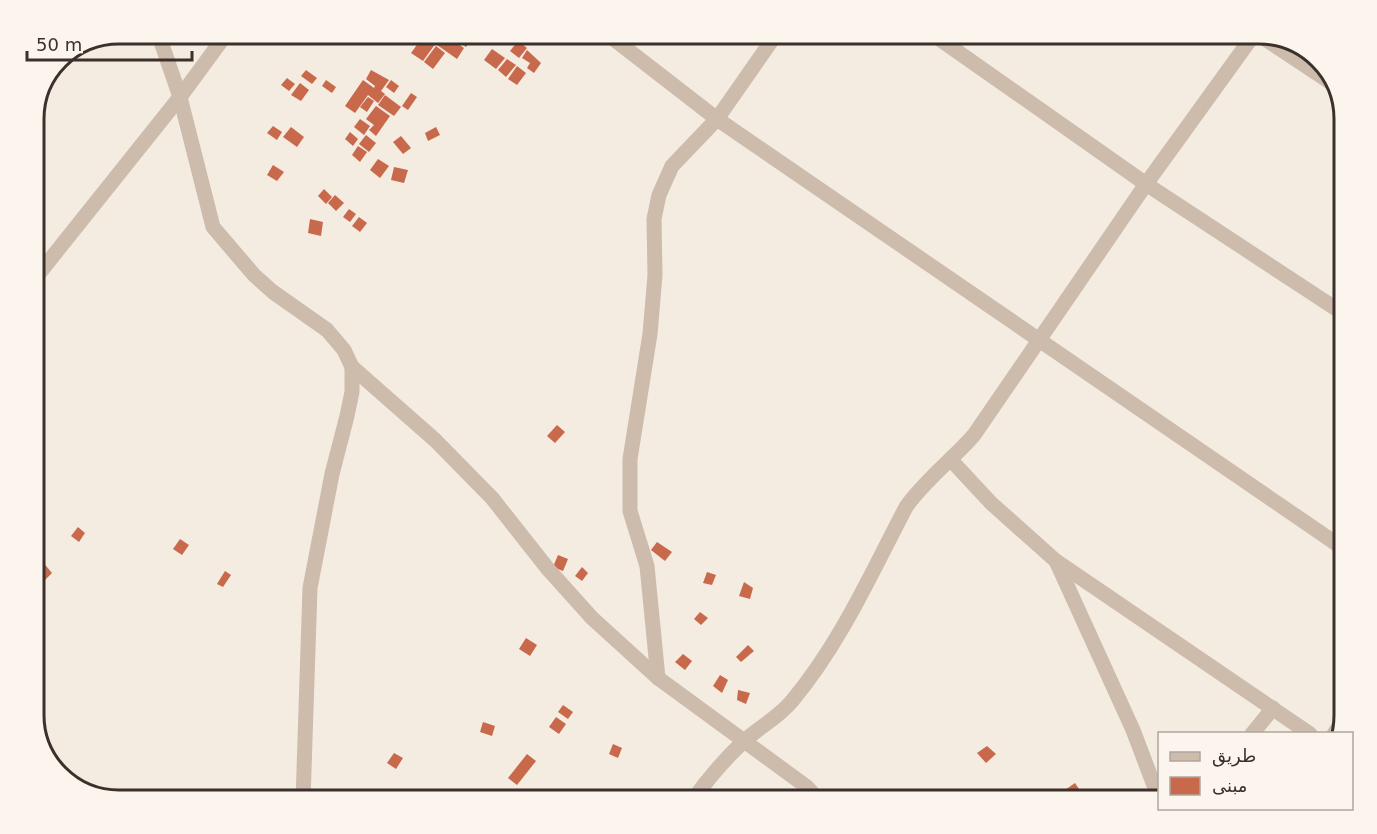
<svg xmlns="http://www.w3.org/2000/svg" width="1377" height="834" viewBox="0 0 1377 834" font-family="'DejaVu Sans','Noto Naskh Arabic',sans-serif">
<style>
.building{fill:#c8694b}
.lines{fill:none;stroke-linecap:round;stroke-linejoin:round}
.street{stroke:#cdbbac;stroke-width:15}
.rim{fill:none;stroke:#3b302b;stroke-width:3}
</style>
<rect width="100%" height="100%" fill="#f4ebe1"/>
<g class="building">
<polygon points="446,33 466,33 473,38 466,47"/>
<polygon points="424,35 436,43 423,61 411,53"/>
<polygon points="445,35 464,48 457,59 437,45"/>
<polygon points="518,41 527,48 519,58 510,51"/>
<polygon points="436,46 445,53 433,69 424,62"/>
<polygon points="492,49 505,58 496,69 484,60"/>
<polygon points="527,50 541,63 534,73 527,68 530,63 522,58"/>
<polygon points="507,59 516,65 506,77 498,70"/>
<polygon points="517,66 526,73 517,85 508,79"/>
<polygon points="306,70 317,78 312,84 301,76"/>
<polygon points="371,70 389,80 381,91 385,94 378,103 368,95 355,113 345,106 363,80 374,88 375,86 366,79"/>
<polygon points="287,78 295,84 289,91 281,85"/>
<polygon points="326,80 336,87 332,93 322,86"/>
<polygon points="391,80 399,86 394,93 386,87"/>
<polygon points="300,83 309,90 301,101 291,95"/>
<polygon points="411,93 417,97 408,110 402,106"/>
<polygon points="385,95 401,107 394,116 378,105"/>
<polygon points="368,97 374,101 367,112 360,107"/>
<polygon points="376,106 390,116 376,136 369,130 374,125 366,119"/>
<polygon points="360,119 370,126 364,135 354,127"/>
<polygon points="273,126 282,132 277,140 267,133"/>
<polygon points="291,127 304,137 297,147 283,137"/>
<polygon points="436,127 440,135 428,141 425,133"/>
<polygon points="350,132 358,139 353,146 345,139"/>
<polygon points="366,135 376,143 369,152 359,144"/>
<polygon points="401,136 411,148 403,154 393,142"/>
<polygon points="358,146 367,152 360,162 352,155"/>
<polygon points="378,159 389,166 380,178 370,170"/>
<polygon points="273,165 284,172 277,181 267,175"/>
<polygon points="394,167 408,170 404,183 391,180"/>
<polygon points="324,189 332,197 326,204 318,196"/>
<polygon points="335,195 344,203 336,211 328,203"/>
<polygon points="349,209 356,214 350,222 343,217"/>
<polygon points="359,217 367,223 360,232 352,226"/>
<polygon points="310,219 323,222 321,236 308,233"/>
<polygon points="557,425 565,432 555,443 547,436"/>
<polygon points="78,527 85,533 79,542 71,536"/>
<polygon points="180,539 189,545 182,555 173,549"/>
<polygon points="657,542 672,552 665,561 651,550"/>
<polygon points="558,555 568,559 563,571 553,567"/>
<polygon points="42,561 52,573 44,581 33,570"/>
<polygon points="582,567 588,573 582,581 575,576"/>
<polygon points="225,571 231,575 223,587 217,584"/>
<polygon points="707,572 716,575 712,585 703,583"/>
<polygon points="744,582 753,588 750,599 739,596"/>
<polygon points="700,612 708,618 701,625 694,619"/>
<polygon points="526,638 537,645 530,656 519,649"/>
<polygon points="748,645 754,651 741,662 736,657"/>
<polygon points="683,654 692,661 685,670 675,662"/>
<polygon points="720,675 728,680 722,693 713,686"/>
<polygon points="738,690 750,693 746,704 737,700"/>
<polygon points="563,705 573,712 568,719 558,712"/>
<polygon points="556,717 566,724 559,734 549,727"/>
<polygon points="483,722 495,726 492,736 480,732"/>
<polygon points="613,744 622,748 618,758 609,754"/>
<polygon points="987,746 996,754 986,763 977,753"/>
<polygon points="394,753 403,758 396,769 387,763"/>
<polygon points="527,754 536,761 517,785 508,778"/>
<polygon points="1075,783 1083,795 1072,800 1065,790"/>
</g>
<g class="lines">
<g class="street">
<polyline points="158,33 180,97 213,227 254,275 273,292 327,330 344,350 352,367 435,440 492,498 548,569 592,618 658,678 807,787 820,801"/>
<polyline points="606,33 717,119 1344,549"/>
<polyline points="931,33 1146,184 1344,314"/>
<polyline points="1256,33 1336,86"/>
<polyline points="57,60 70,53"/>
<polyline points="33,281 180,97 227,33"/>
<polyline points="951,460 991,503 1056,561 1310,734"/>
<polyline points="1056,561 1133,730 1155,788 1157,801"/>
<polyline points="658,678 647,566 630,511 630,459 650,334 655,275 654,219 659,195 672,166 717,119 777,33"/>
<polyline points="1252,734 1273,708"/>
<polyline points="1334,734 1343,720"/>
<polyline points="303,801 310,588 332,474 347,416 352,392 352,367"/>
<path d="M692,801C707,780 724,760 743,742C759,727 778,718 792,701C840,644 872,572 906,507C925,480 952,460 974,435L1146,184L1255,33"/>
</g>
</g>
<path d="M0 0H1377V834H0ZM119 44H1259A75 75 0 0 1 1334 119V715A75 75 0 0 1 1259 790H119A75 75 0 0 1 44 715V119A75 75 0 0 1 119 44Z" fill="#fbf5ee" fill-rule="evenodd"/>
<path class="rim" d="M119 44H1259A75 75 0 0 1 1334 119V715A75 75 0 0 1 1259 790H119A75 75 0 0 1 44 715V119A75 75 0 0 1 119 44Z"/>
<rect x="1158" y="732" width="195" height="78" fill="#fbf5ee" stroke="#aea6a0" stroke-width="1.5"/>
<rect x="1170" y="752" width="30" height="9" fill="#cdbbac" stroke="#aea6a0" stroke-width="1.5"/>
<text x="1212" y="762" font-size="18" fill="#3b302b">طريق</text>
<rect x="1170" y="777" width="30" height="18" fill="#c8694b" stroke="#aea6a0" stroke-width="1.5"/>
<text x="1212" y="792" font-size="18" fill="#3b302b">مبنى</text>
<path d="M27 51v9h165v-9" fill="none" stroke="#3b302b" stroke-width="3"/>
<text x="36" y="51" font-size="18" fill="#3b302b" stroke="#fbf5ee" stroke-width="4.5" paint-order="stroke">50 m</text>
</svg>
